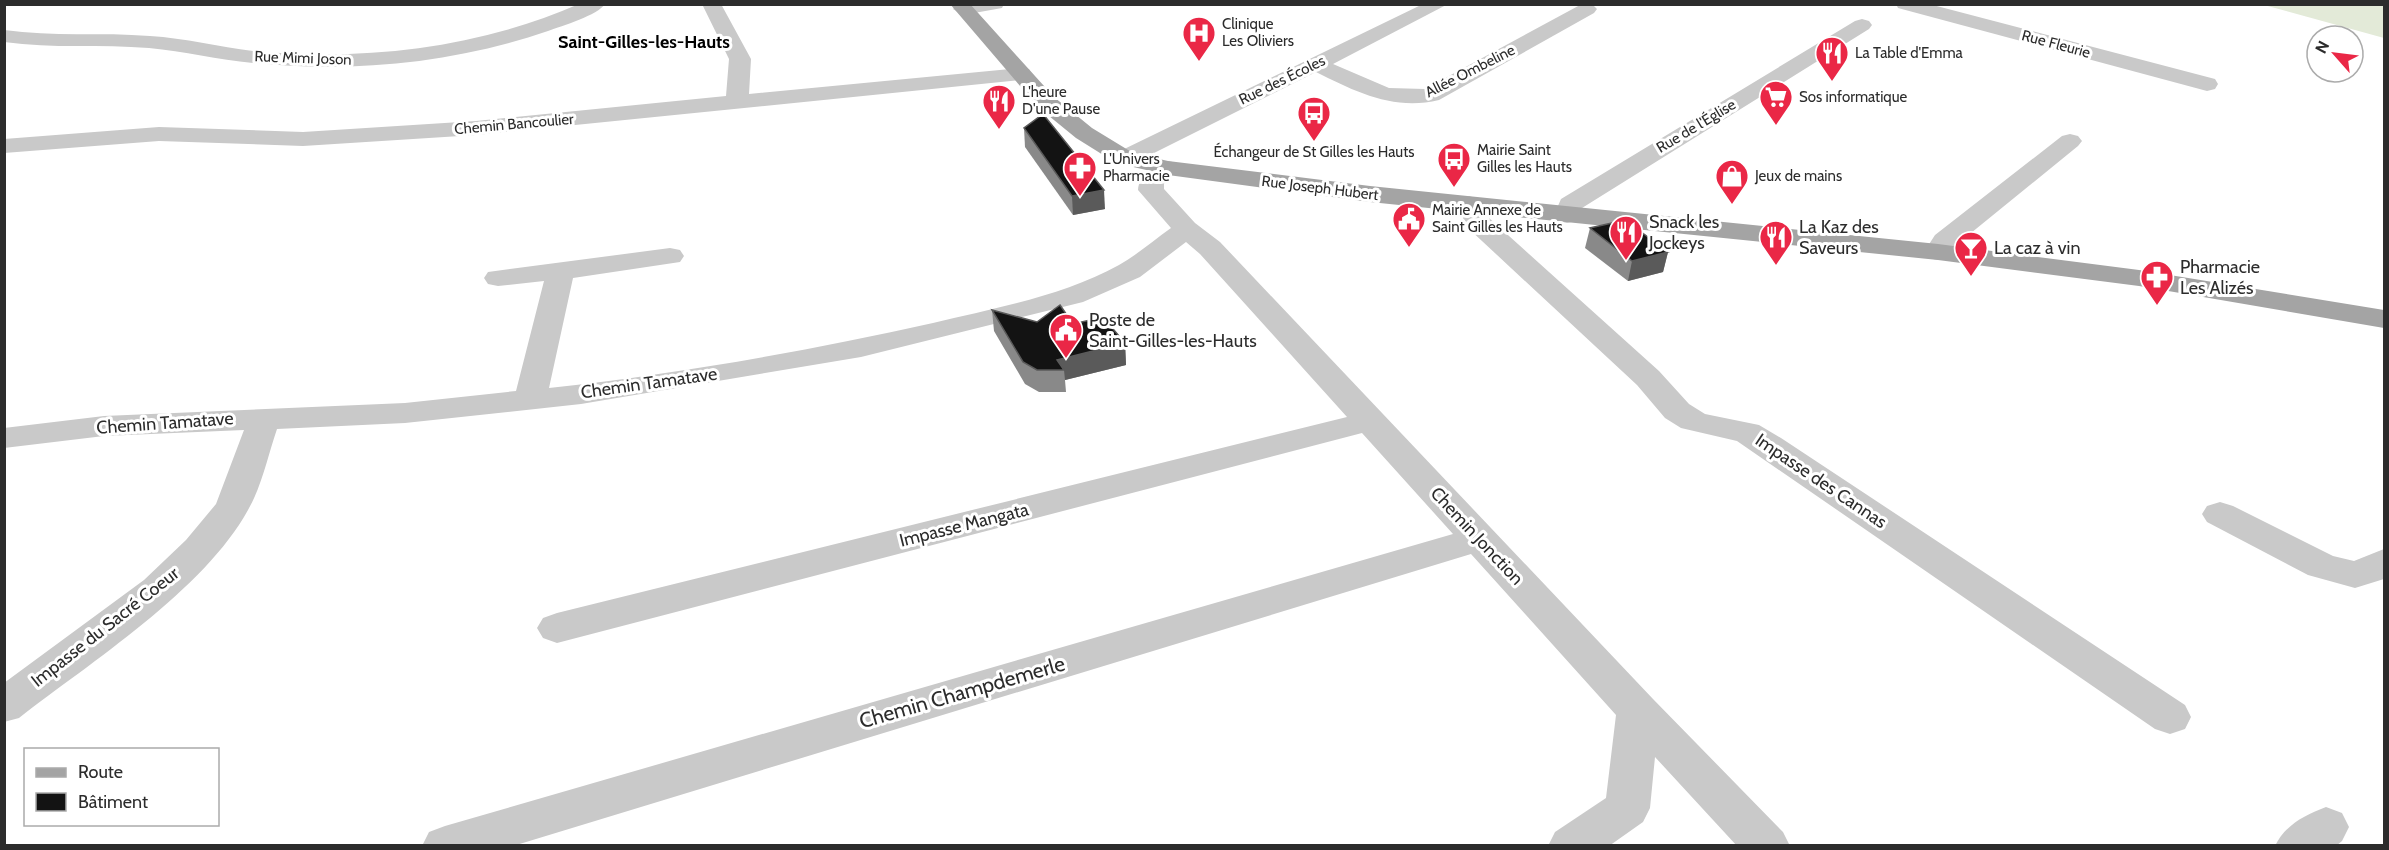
<svg xmlns="http://www.w3.org/2000/svg" width="2389" height="850" viewBox="0 0 2389 850" font-family="Cabin,sans-serif">
<style>
.green{fill:#e3ead8}
.lines{fill:none;stroke-linecap:round;stroke-linejoin:round}
.minor{fill:#c9c9c9;fill-rule:evenodd}
.major{fill:#a4a4a4;fill-rule:evenodd}
.wall{fill:#898989}
.shaded-wall{fill:#5a5a5a}
.building{fill:#131313;stroke:#5a5a5a;stroke-width:1.5}
.labels{text-anchor:middle;dominant-baseline:central;stroke-width:6;stroke-linejoin:round;paint-order:stroke}
.far-poi-label{font-size:15px;fill:#2c2c2c;stroke:#fff;text-anchor:start}
.far-street-label{font-size:15px;fill:#2c2c2c;stroke:#fff}
.far-quarter-label{font-size:18px;font-weight:bold;fill:#000;stroke:#fff}
.poi-label{font-size:18px;fill:#2c2c2c;stroke:#fff;text-anchor:start}
.street-label{font-size:18px;fill:#2c2c2c;stroke:#fff}
.near-street-label{font-size:21px;fill:#2c2c2c;stroke:#fff}
</style>
<rect width="100%" height="100%" fill="#fff"/>
<polygon class="green" points="2264,5 2384,5 2384,38"/>
<g class="lines">
<g class="minor">
<path d="M579,4H605C598,15 562,26 548,31C454,63 352,73 253,63C218,60 184,51 149,48C101,44 53,49 4,42V30C53,37 101,32 150,36C185,38 219,47 253,51C364,61 476,49 579,4Z"/>
<polygon points="702,4 721,4 751,59 749,94 1021,68 1029,69 1032,74 1029,79 1021,80 476,135 303,146 159,141 4,153 4,139 159,127 303,132 476,121 726,96 729,59"/>
<polygon points="1004,4 1002,8 963,15 953,9 958,4"/>
<path d="M1423,4H1448L1333,64L1389,88L1425,89L1580,5L1592,4L1597,9L1594,13L1439,100C1394,111 1356,92 1316,72L1134,163L1125,165L1116,163L1113,158L1116,153Z"/>
<polygon points="1896,4 1929,4 2215,79 2218,84 2215,89 2207,91 1898,8"/>
<polygon points="1862,19 1869,21 1872,25 1869,29 1582,208 1576,221 1567,223 1558,221 1554,215 1561,199 1855,21"/>
<polygon points="2070,134 2078,136 2082,141 2078,146 1955,246 1948,258 1938,260 1928,258 1924,252 1935,235 2062,136"/>
<path d="M1168,161L1177,163L1180,168L1164,184V189L1195,223L1220,242L1653,699L1783,832L1790,846H1737L1655,757L1650,808L1643,822L1609,846H1548L1555,832L1606,798L1616,715L1471,554L513,846H422L429,832L445,826L1453,534L1362,433L557,643L543,638L537,628L543,618L557,613L1347,417L1200,254L1186,242L1140,277L1083,302L861,357L581,404L405,423L277,429C268,455 262,486 248,510C204,590 91,662 19,718L4,722V683L144,580L186,540L216,504L244,430L104,436L4,448V428L104,416L405,403L516,391L544,281L498,286L488,284L484,278L488,272L670,248L680,250L684,256L680,262L573,278L549,388C678,374 807,351 933,323C995,308 1063,296 1119,265C1137,255 1154,240 1171,228L1138,190C1139,175 1154,164 1168,161Z"/>
<polygon points="1469,196 1478,199 1489,218 1659,371 1689,404 1705,414 1759,425 1781,438 2185,705 2191,717 2185,729 2170,734 2155,729 1737,441 1681,428 1665,418 1637,385 1468,228 1456,204 1460,199"/>
<polygon points="2220,502 2233,506 2333,556 2354,561 2384,549 2384,579 2355,588 2308,575 2207,522 2202,514 2207,506"/>
<path d="M2326,807L2342,813L2349,827L2342,841L2336,846H2275C2285,825 2305,815 2326,807Z"/>
</g>
<polygon class="major" points="950,4 970,4 1054,97 1092,128 1133,153 1168,161 1370,186 1938,244 2139,270 2384,310 2384,328 2139,286 1938,260 1370,202 1168,175 1116,163 1076,138 1038,107"/>
</g>
<g class="wall">
<polygon points="1024,128 1105,209 1073,215 1025,147"/>
<polygon points="1590,228 1668,252 1663,272 1628,281 1585,248"/>
<polygon points="992,310 1037,322 1073,324 1125,343 1126,365 1065,380 1066,392 1039,392 1025,384 994,331"/>
</g>
<g class="shaded-wall">
<polygon points="1104,190 1105,209 1073,215 1072,196"/>
<polygon points="1668,252 1663,272 1628,281 1632,261"/>
<polygon points="1125,343 1126,365 1065,380 1064,370 1057,360"/>
</g>
<g class="building">
<polygon points="1043,114 1104,190 1072,196 1024,128"/>
<polygon points="1625,220 1668,252 1632,261 1590,228"/>
<polygon points="1060,305 1073,324 1103,317 1125,343 1057,360 1064,370 1037,370 1023,362 992,310 1037,322"/>
</g>
<defs>
<symbol id="hospital-pin" viewBox="-11 -11 22 30"><path d="M0 17L-7.5 6A9.5 9.5 0 1 1 7.5 6Z" fill="#ea2746" stroke="#fff"/><path d="M-5-5h3v3.5h4V-5h3V5h-3V1.5h-4V5h-3Z" fill="#fff"/></symbol>
<symbol id="restaurant-pin" viewBox="-11 -11 22 30"><path d="M0 17L-7.5 6A9.5 9.5 0 1 1 7.5 6Z" fill="#ea2746" stroke="#fff"/><path d="M-5-6h1v4h1v-4h1v4h1v-4h1v5L-1.5 .5V6h-2V.5L-5-1ZM5-6V6H3V1.5H1.5Q1.5-4 5-6Z" fill="#fff"/></symbol>
<symbol id="supermarket-pin" viewBox="-11 -11 22 30"><path d="M0 17L-7.5 6A9.5 9.5 0 1 1 7.5 6Z" fill="#ea2746" stroke="#fff"/><path d="M-6-5.5h2.5l.6 2H6L4.5 2H-2.5L-4.4-4H-6ZM-1.5 3.2a1.3 1.3 0 1 0 .1 0ZM3 3.2a1.3 1.3 0 1 0 .1 0Z" fill="#fff"/></symbol>
<symbol id="bus-pin" viewBox="-11 -11 22 30"><path d="M0 17L-7.5 6A9.5 9.5 0 1 1 7.5 6Z" fill="#ea2746" stroke="#fff"/><path d="M-5-6H5V4H4V6H2V4H-2V6H-4V4H-5ZM-3.5-4V0h7V-4ZM-3.5 1.2v1.5H-2V1.2ZM2 1.2v1.5H3.5V1.2Z" fill="#fff"/></symbol>
<symbol id="pharmacy-pin" viewBox="-11 -11 22 30"><path d="M0 17L-7.5 6A9.5 9.5 0 1 1 7.5 6Z" fill="#ea2746" stroke="#fff"/><path d="M-2-6h4v4h4v4h-4v4h-4v-4h-4v-4h4Z" fill="#fff"/></symbol>
<symbol id="shop-pin" viewBox="-11 -11 22 30"><path d="M0 17L-7.5 6A9.5 9.5 0 1 1 7.5 6Z" fill="#ea2746" stroke="#fff"/><path d="M-5-2.5h2.3a2.7 3.5 0 0 1 5.4 0H5L5.5 6h-11ZM-1.5-2.5h3a1.5 2.3 0 0 0-3 0Z" fill="#fff"/></symbol>
<symbol id="civic-pin" viewBox="-11 -11 22 30"><path d="M0 17L-7.5 6A9.5 9.5 0 1 1 7.5 6Z" fill="#ea2746" stroke="#fff"/><path d="M-.6-6.5H3V-4.5H.6V-3L4-1V1h2V6H-6V1h2V-1L-.6-3ZM-1.2 2.5V6h2.4V2.5Z" fill="#fff"/></symbol>
<symbol id="bar-pin" viewBox="-11 -11 22 30"><path d="M0 17L-7.5 6A9.5 9.5 0 1 1 7.5 6Z" fill="#ea2746" stroke="#fff"/><path d="M-6-5H6L.8 .8V4.5H3.5V6h-7V4.5H-.8V.8Z" fill="#fff"/></symbol>
</defs>
<g fill-rule="evenodd">
<use href="#hospital-pin" x="1180" y="14" width="38" height="52"/>
<use href="#restaurant-pin" x="1813" y="34" width="38" height="52"/>
<use href="#supermarket-pin" x="1757" y="78" width="38" height="52"/>
<use href="#restaurant-pin" x="980" y="82" width="38" height="52"/>
<use href="#bus-pin" x="1295" y="94" width="38" height="52"/>
<use href="#bus-pin" x="1435" y="140" width="38" height="52"/>
<use href="#pharmacy-pin" x="1061" y="149" width="38" height="52"/>
<use href="#shop-pin" x="1713" y="157" width="38" height="52"/>
<use href="#civic-pin" x="1390" y="200" width="38" height="52"/>
<use href="#restaurant-pin" x="1607" y="213" width="38" height="52"/>
<use href="#restaurant-pin" x="1757" y="218" width="38" height="52"/>
<use href="#bar-pin" x="1952" y="229" width="38" height="52"/>
<use href="#pharmacy-pin" x="2138" y="258" width="38" height="52"/>
<use href="#civic-pin" x="1047" y="311" width="38" height="52"/>
</g>
<g class="labels">
<g class="far-poi-label">
<text x="1222" y="24">Clinique<tspan x="1222" dy="17">Les Oliviers</tspan></text>
<text x="1855" y="53">La Table d'Emma</text>
<text x="1022" y="92">L'heure<tspan x="1022" dy="17">D'une Pause</tspan></text>
<text x="1799" y="97">Sos informatique</text>
<text x="1477" y="150">Mairie Saint<tspan x="1477" dy="17">Gilles les Hauts</tspan></text>
<text x="1314" y="152" text-anchor="middle">Échangeur de St Gilles les Hauts</text>
<text x="1103" y="159">L'Univers<tspan x="1103" dy="17">Pharmacie</tspan></text>
<text x="1755" y="176">Jeux de mains</text>
<text x="1432" y="210">Mairie Annexe de<tspan x="1432" dy="17">Saint Gilles les Hauts</tspan></text>
</g>
<g class="far-street-label">
<text transform="translate(2056 44) rotate(15)">Rue Fleurie</text>
<text transform="translate(303 58) rotate(2)">Rue Mimi Joson</text>
<text transform="translate(1470 71) rotate(-27)">Allée Ombeline</text>
<text transform="translate(1282 80) rotate(-26)">Rue des Écoles</text>
<text transform="translate(514 124) rotate(-5)">Chemin Bancoulier</text>
<text transform="translate(1696 126) rotate(-31)">Rue de l'Église</text>
<text transform="translate(1320 188) rotate(7)">Rue Joseph Hubert</text>
</g>
<g class="far-quarter-label">
<text x="644" y="42">Saint-Gilles-les-Hauts</text>
</g>
<g class="poi-label">
<text x="1649" y="222">Snack les<tspan x="1649" dy="21">Jockeys</tspan></text>
<text x="1799" y="227">La Kaz des<tspan x="1799" dy="21">Saveurs</tspan></text>
<text x="1994" y="248">La caz à vin</text>
<text x="2180" y="267">Pharmacie<tspan x="2180" dy="21">Les Alizés</tspan></text>
<text x="1089" y="320">Poste de<tspan x="1089" dy="21">Saint-Gilles-les-Hauts</tspan></text>
</g>
<g class="street-label">
<text transform="translate(649 383) rotate(-8)">Chemin Tamatave</text>
<text transform="translate(165 423) rotate(-4)">Chemin Tamatave</text>
<text transform="translate(1821 481) rotate(34)">Impasse des Cannas</text>
<text transform="translate(964 525) rotate(-14)">Impasse Mangata</text>
<text transform="translate(1477 536) rotate(47)">Chemin Jonction</text>
<text transform="translate(105 627) rotate(-38)">Impasse du Sacré Coeur</text>
</g>
<g class="near-street-label">
<text transform="translate(962 692) rotate(-16)">Chemin Champdemerle</text>
</g>
</g>
<rect width="2389" height="850" fill="none" stroke="#2c2c2c" stroke-width="12"/>
<rect x="24" y="748" width="195" height="78" fill="#ffffff" stroke="#ababab" stroke-width="1.5"/>
<rect x="36" y="768" width="30" height="9" fill="#a4a4a4" stroke="#ababab" stroke-width="1.5"/>
<text x="78" y="778" font-size="18" fill="#2c2c2c">Route</text>
<rect x="36" y="793" width="30" height="18" fill="#131313" stroke="#ababab" stroke-width="1.5"/>
<text x="78" y="808" font-size="18" fill="#2c2c2c">Bâtiment</text>
<g transform="translate(2335 54) rotate(298)"><circle r="28" fill="#ffffff" stroke="#ababab" stroke-width="1.5"/>
<path d="M0-4.5L10 22L0 15L-10 22Z" fill="#ea2746"/>
<text y="-9" font-size="16" font-weight="bold" text-anchor="middle" fill="#2c2c2c">N</text>
</g>
</svg>
